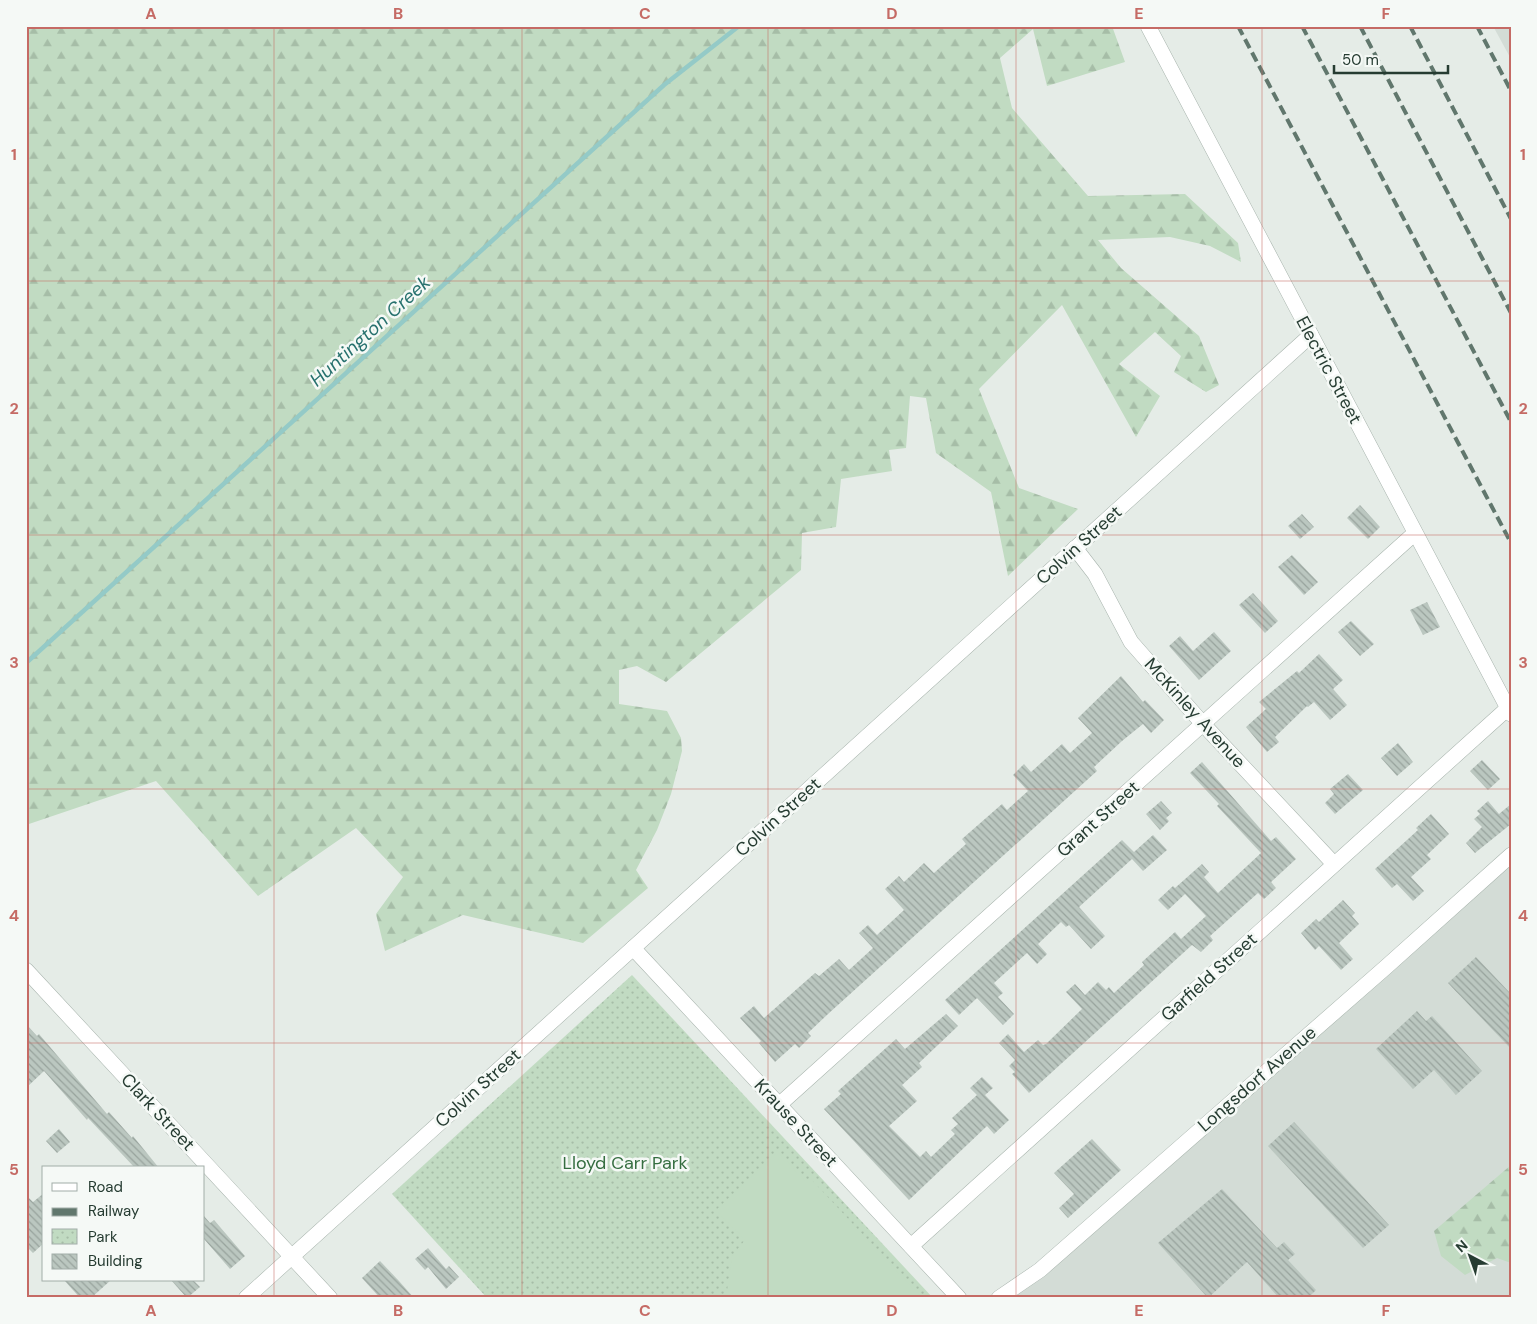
<svg xmlns="http://www.w3.org/2000/svg" width="1537" height="1324" viewBox="0 0 1537 1324" font-family="'DM Sans',sans-serif">
<style>
.built{fill:#d3dcd6}
.forest{fill:url(#forest-firs)}
.park{fill:url(#park-dots)}
.garden{fill:#c1dbc2}
.lines{fill:none;stroke-linecap:round;stroke-linejoin:round}
.stream{stroke:#94cac7;stroke-width:4.5}
.building{fill:url(#building-back-hatch)}
.minor-casing{stroke:#a8b4ad;stroke-width:16}
.minor{stroke:#fff;stroke-width:15}
.rail{stroke:#61776d;stroke-width:4;stroke-dasharray:10 5;stroke-linecap:butt}
.grid{fill:none;stroke:#c56b65;stroke-width:1;stroke-opacity:0.55}
.labels{text-anchor:middle;dominant-baseline:central;stroke-width:5;stroke-linejoin:round;paint-order:stroke}
.street-label{font-size:18px;fill:#263c32;stroke:#f5f9f6}
.park-label{font-size:18px;fill:#356e40;stroke:#f5f9f6}
.water-label{font-size:19px;font-style:italic;fill:#27716e;stroke:#f5f9f6}
.neatline{fill:none;stroke:#c56b65;stroke-width:2}
.grid-label{font-size:16px;text-anchor:middle;font-weight:bold;fill:#c56b65}
</style>
<defs>
<pattern id="forest-firs" width="22" height="20" patternUnits="userSpaceOnUse" patternTransform="scale(1.25)"><rect width="22" height="20" fill="#c1dbc2"/><path d="M5 1l3.5 6h-7zM16 11l3.5 6h-7z" fill="#a6bda7"/></pattern>
<pattern id="park-dots" width="8" height="8" patternUnits="userSpaceOnUse" patternTransform="scale(1.25)"><rect width="8" height="8" fill="#c1dbc2"/><path d="M2 2h.1M6 6h.1" fill="none" stroke="#a6bda7" stroke-width="1.8" stroke-linecap="round"/></pattern>
<pattern id="building-back-hatch" width="6" height="6" patternUnits="userSpaceOnUse" patternTransform="scale(1.25)"><rect width="6" height="6" fill="#bbc7c0"/><path d="M-1 5l2 2M0 0l6 6M5-1l2 2" fill="none" stroke="#98a39d"/></pattern>
</defs>
<rect width="100%" height="100%" fill="#e5ece7"/>
<g class="built">
<polygon points="1493,26 1511,26 1511,59"/>
<polygon points="1511,855 1511,1298 999,1298"/>
</g>
<g class="forest">
<polygon points="26,26 1112,26 1125,62 1047,86 1033,29 1000,58 1012,108 1088,196 1185,194 1238,243 1241,262 1210,246 1170,237 1098,240 1121,268 1199,336 1219,385 1206,392 1174,372 1181,356 1155,332 1119,364 1160,396 1136,437 1062,305 979,389 1019,488 1078,509 1008,576 991,492 936,453 926,398 910,396 906,448 889,450 892,471 841,479 836,527 802,533 801,570 666,682 637,666 619,670 619,704 667,711 681,738 682,751 671,794 657,830 636,870 648,888 583,943 463,915 385,951 376,914 403,877 356,828 258,896 156,781 26,825"/>
<polygon points="1511,1165 1511,1263 1497,1258 1465,1275 1441,1256 1434,1231"/>
</g>
<polygon class="park" points="632,975 933,1298 487,1298 392,1194"/>
<polygon class="garden" points="778,1152 806,1182 810,1178 922,1298 726,1298 732,1256 745,1240 716,1210"/>
<g class="lines">
<polyline class="stream" points="26,663 664,85 739,26"/>
</g>
<g class="building">
<polygon points="1360,505 1380,527 1368,539 1347,518"/>
<polygon points="1302,514 1314,527 1300,539 1288,526"/>
<polygon points="1292,555 1318,582 1304,595 1278,567"/>
<polygon points="1253,593 1278,621 1265,633 1239,605"/>
<polygon points="1427,602 1440,627 1423,635 1410,610"/>
<polygon points="1351,621 1374,644 1360,656 1338,632"/>
<polygon points="1214,632 1231,651 1199,680 1169,646 1180,636 1193,651"/>
<polygon points="1319,654 1343,680 1333,689 1347,705 1330,720 1314,702 1308,707 1307,706 1275,737 1279,742 1267,752 1246,727 1266,709 1259,702 1297,671 1299,673"/>
<polygon points="1121,676 1143,702 1145,700 1164,720 1151,733 1143,724 1122,741 1094,767 1097,771 828,1014 808,1033 811,1036 799,1048 795,1044 775,1062 759,1043 761,1041 740,1018 754,1006 764,1018 815,973 819,976 839,959 849,970 873,948 859,933 868,925 877,935 904,910 885,889 899,876 904,882 924,863 934,873 966,844 962,839 1002,804 1007,810 1028,791 1013,775 1024,764 1031,772 1062,744 1070,753 1092,733 1078,718"/>
<polygon points="1398,743 1413,762 1397,776 1381,758"/>
<polygon points="1482,760 1500,779 1488,790 1470,771"/>
<polygon points="1202,762 1271,841 1276,837 1296,859 1271,882 1276,888 1264,899 1258,893 1210,936 1213,940 1201,952 1192,945 1029,1093 1012,1074 1015,1072 1009,1066 1015,1060 999,1043 1008,1034 1024,1052 1038,1040 1043,1045 1046,1044 1082,1009 1066,992 1075,984 1085,995 1098,982 1106,990 1109,987 1114,993 1144,965 1142,962 1175,932 1181,939 1206,916 1185,894 1168,910 1158,900 1173,886 1175,888 1202,864 1209,872 1204,877 1218,893 1261,853 1217,806 1219,804 1190,773"/>
<polygon points="1348,774 1363,790 1335,814 1325,803 1334,794 1330,789"/>
<polygon points="1161,801 1172,813 1166,818 1169,821 1160,830 1146,814"/>
<polygon points="1488,801 1499,814 1511,804 1511,824 1475,853 1466,843 1482,827 1474,819 1480,814 1477,811"/>
<polygon points="1431,814 1449,834 1427,855 1431,859 1411,877 1424,891 1413,901 1397,884 1392,888 1375,869 1418,830 1416,828"/>
<polygon points="1153,835 1167,850 1143,871 1132,859 1079,907 1105,936 1091,949 1069,925 1066,927 1061,922 1038,944 1047,954 1037,964 1027,953 994,983 1003,993 998,997 1014,1014 1003,1025 977,998 959,1015 945,1000 1122,840 1134,852"/>
<polygon points="1343,900 1355,913 1352,916 1359,924 1339,943 1353,959 1341,970 1319,946 1315,950 1301,933 1316,919 1319,922"/>
<polygon points="1476,957 1511,994 1511,1049 1448,983"/>
<polygon points="1417,1011 1426,1021 1432,1016 1482,1071 1456,1095 1434,1070 1413,1089 1376,1049"/>
<polygon points="946,1014 958,1026 919,1063 922,1067 902,1085 917,1101 889,1126 920,1157 926,1151 931,1157 955,1134 951,1130 958,1124 952,1118 977,1095 970,1088 982,1077 993,1088 985,1095 1009,1120 994,1134 987,1126 909,1200 824,1109 841,1094 838,1091 896,1039 905,1049"/>
<polygon points="26,1024 37,1036 39,1034 107,1114 109,1112 132,1138 133,1136 159,1168 135,1168 88,1118 87,1120 44,1071 26,1088"/>
<polygon points="1294,1122 1389,1225 1363,1248 1268,1146"/>
<polygon points="59,1129 70,1142 57,1153 46,1141"/>
<polygon points="1092,1139 1121,1170 1068,1218 1059,1208 1074,1194 1054,1173"/>
<polygon points="1222,1189 1277,1248 1284,1242 1295,1254 1288,1260 1316,1290 1308,1298 1279,1298 1247,1262 1208,1298 1158,1243"/>
<polygon points="44,1193 44,1243 33,1253 26,1246 26,1195 33,1202"/>
<polygon points="204,1216 210,1223 214,1220 245,1256 230,1269 204,1239"/>
<polygon points="428,1248 446,1269 449,1266 459,1277 446,1289 428,1267 425,1270 415,1259"/>
<polygon points="380,1261 399,1281 414,1298 380,1298 362,1278"/>
<polygon points="64,1280 111,1280 91,1298 80,1298"/>
<polygon points="171,1280 193,1280 200,1287 187,1298"/>
</g>
<g class="lines">
<defs>
<g id="minor">
<polyline points="1148,26 1511,714"/>
<polyline points="1075,548 1095,574 1131,642 1203,724 1334,864"/>
<polyline points="633,948 959,1298"/>
<polyline points="26,970 330,1298"/>
<polyline points="780,1104 1415,533"/>
<polyline points="911,1246 1508,708"/>
<polyline points="246,1298 1311,335"/>
<polyline points="999,1298 1040,1270 1386,967 1511,855"/>
</g>
</defs>
<use href="#minor" class="minor-casing"/>
<use href="#minor" class="minor"/>
<g class="rail">
<polyline points="1238,26 1511,543"/>
<polyline points="1302,26 1511,422"/>
<polyline points="1360,26 1511,313"/>
<polyline points="1410,26 1511,219"/>
<polyline points="1477,26 1511,91"/>
</g>
</g>
<path class="grid" d="M274,26V1298M522,26V1298M768,26V1298M1016,26V1298M1262,26V1298M26,281H1511M26,535H1511M26,789H1511M26,1043H1511"/>
<g class="labels">
<g class="street-label">
<text transform="translate(1329 370) rotate(62)">Electric Street</text>
<text transform="translate(1079 545) rotate(-42)">Colvin Street</text>
<text transform="translate(1195 713) rotate(48)">McKinley Avenue</text>
<text transform="translate(778 817) rotate(-42)">Colvin Street</text>
<text transform="translate(1098 819) rotate(-42)">Grant Street</text>
<text transform="translate(1209 977) rotate(-42)">Garfield Street</text>
<text transform="translate(1257 1079) rotate(-41)">Longsdorf Avenue</text>
<text transform="translate(478 1088) rotate(-42)">Colvin Street</text>
<text transform="translate(158 1112) rotate(47)">Clark Street</text>
<text transform="translate(796 1123) rotate(47)">Krause Street</text>
</g>
<g class="park-label">
<text x="625" y="1163">Lloyd Carr Park</text>
</g>
<g class="water-label">
<text transform="translate(370 331) rotate(-42)">Huntington Creek</text>
</g>
</g>
<rect width="1537" height="1324" fill="none" stroke="#f5f9f6" stroke-width="55"/>
<rect x="42" y="1166" width="162" height="115" fill="#f5f9f6" stroke="#a2ada8"/>
<rect x="52" y="1183" width="25" height="8" fill="#ffffff" stroke="#a2ada8"/>
<text x="88" y="1192" font-size="15" fill="#263c32">Road</text>
<rect x="52" y="1208" width="25" height="8" fill="#61776d" stroke="#a2ada8"/>
<text x="88" y="1216" font-size="15" fill="#263c32">Railway</text>
<rect x="52" y="1229" width="25" height="15" fill="url(#park-dots)" stroke="#a2ada8"/>
<text x="88" y="1242" font-size="15" fill="#263c32">Park</text>
<rect x="52" y="1254" width="25" height="15" fill="url(#building-back-hatch)" stroke="#a2ada8"/>
<text x="88" y="1266" font-size="15" fill="#263c32">Building</text>
<g transform="translate(1470 1256) rotate(319)" stroke="#f5f9f6" stroke-width="4" paint-order="stroke">
<path d="M0-4L9 19L0 12L-9 19Z" fill="#263c32"/>
<text y="-8" font-size="14" font-weight="bold" text-anchor="middle" fill="#263c32">N</text>
</g>
<path d="M1334 65v8h114v-8" fill="none" stroke="#263c32" stroke-width="2.5"/>
<text x="1342" y="65" font-size="15" fill="#263c32" stroke="#f5f9f6" stroke-width="4" paint-order="stroke">50 m</text>
<rect x="28" y="28" width="1482" height="1268" class="neatline"/>
<g class="grid-label">
<text x="151" y="19">A</text>
<text x="398" y="19">B</text>
<text x="645" y="19">C</text>
<text x="892" y="19">D</text>
<text x="1139" y="19">E</text>
<text x="1386" y="19">F</text>
<text x="14" y="160">1</text>
<text x="1523" y="160">1</text>
<text x="14" y="414">2</text>
<text x="1523" y="414">2</text>
<text x="14" y="668">3</text>
<text x="1523" y="668">3</text>
<text x="14" y="921">4</text>
<text x="1523" y="921">4</text>
<text x="14" y="1175">5</text>
<text x="1523" y="1175">5</text>
<text x="151" y="1316">A</text>
<text x="398" y="1316">B</text>
<text x="645" y="1316">C</text>
<text x="892" y="1316">D</text>
<text x="1139" y="1316">E</text>
<text x="1386" y="1316">F</text>
</g>
</svg>
